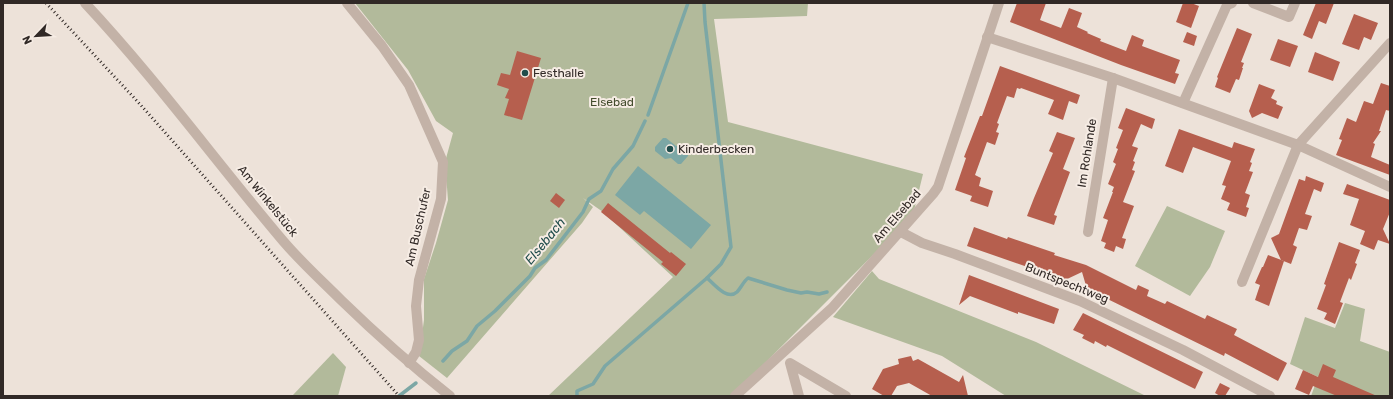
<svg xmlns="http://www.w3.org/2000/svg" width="1393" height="399" viewBox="0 0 1393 399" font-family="Rubik,sans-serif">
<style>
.green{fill:#b2ba9b}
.water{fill:#7ca7a5}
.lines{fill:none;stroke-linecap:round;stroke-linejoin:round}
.stream{stroke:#7ca7a5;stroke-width:3.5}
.building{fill:#b65f4e}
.minor{stroke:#c3b2a7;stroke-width:10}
.rail{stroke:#312926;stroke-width:3;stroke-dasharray:1 3;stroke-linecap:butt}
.poi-dot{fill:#214d4c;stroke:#f6ece4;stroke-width:1.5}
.labels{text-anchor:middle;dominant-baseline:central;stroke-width:4;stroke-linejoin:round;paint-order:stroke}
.poi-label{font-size:12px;fill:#312926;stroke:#f6ece4;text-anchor:start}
.park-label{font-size:12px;fill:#434c2d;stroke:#f6ece4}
.street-label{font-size:12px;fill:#312926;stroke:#f6ece4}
.water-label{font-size:13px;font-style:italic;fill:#214d4c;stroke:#f6ece4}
</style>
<rect width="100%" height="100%" fill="#ede2d9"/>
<g class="green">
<polygon points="355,3 808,3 807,16 714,19 728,122 923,174 913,215 732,396 548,396 673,277 603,212 583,198 593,207 582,223 447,378 419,356 424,320 424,279 436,243 448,200 445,162 453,133 436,121 408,70"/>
<polygon points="1167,206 1225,231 1210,267 1190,296 1135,266"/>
<polygon points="872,271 879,279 1036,342 1146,396 1006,396 942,356 833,317"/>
<polygon points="1345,303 1365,309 1360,341 1390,352 1390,396 1311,396 1318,377 1290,364 1305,317 1335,328"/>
<polygon points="333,353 346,367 338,396 292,396"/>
</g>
<g class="water">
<polygon points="663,138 666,138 676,146 680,145 688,152 688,156 681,164 678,164 671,158 665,159 655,151 655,147"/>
<polygon points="638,166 711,225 691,249 644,211 640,215 615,195"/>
</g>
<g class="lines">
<g class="stream">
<polyline points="648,115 688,3"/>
<path d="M707,278C714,284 727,301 737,292C741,288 743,282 748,278L787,290L801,293L807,292L819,294L827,292"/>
<polyline points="443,361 452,351 467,341 477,326 495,311 530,276 535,268 546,260 583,212 589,199 601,191 613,169 633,146 645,121"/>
<polyline points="399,396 416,383"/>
<polyline points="577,396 577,391 593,384 605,366 707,278 721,264 731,247 705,22 704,3"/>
</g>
</g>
<g class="building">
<polygon points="1017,3 1046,3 1040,20 1061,28 1069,8 1082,13 1077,27 1088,32 1087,33 1101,39 1100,41 1126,51 1132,35 1144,40 1142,46 1180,60 1175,73 1179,74 1175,84 1121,65 1010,22"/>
<polygon points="1183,3 1191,3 1199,6 1191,28 1176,22"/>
<polygon points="1316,3 1334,3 1326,24 1319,21 1312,39 1303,35"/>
<polygon points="1354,14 1378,23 1371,40 1364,37 1359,50 1342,44"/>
<polygon points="1237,28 1252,34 1241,62 1244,63 1242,68 1243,68 1239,80 1236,79 1230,93 1215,87 1218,78 1217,77"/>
<polygon points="1187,32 1197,36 1194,46 1183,42"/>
<polygon points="1278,39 1298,46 1290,67 1270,60"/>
<polygon points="517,51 541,58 522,120 504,115 509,99 505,98 509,89 497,85 501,73 510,75"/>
<polygon points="1315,52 1340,62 1333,81 1308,72"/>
<polygon points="1000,66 1080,95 1077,104 1069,101 1063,120 1048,114 1054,100 1021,88 1020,89 1017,88 1014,98 1007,96 997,123 999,124 996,132 999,133 995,145 987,142 975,175 981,178 979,186 993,191 988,207 970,201 972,196 955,190 966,158 964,157 980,116 982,116"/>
<polygon points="1381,83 1390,86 1390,111 1386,110 1379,131 1381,131 1373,143 1375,144 1371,157 1390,165 1390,175 1336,155 1342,140 1339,139 1347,118 1356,122 1364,101 1373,104"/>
<polygon points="1259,84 1275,90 1271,98 1277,101 1276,104 1283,107 1278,119 1262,113 1252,118 1249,111"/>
<polygon points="1126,108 1155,119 1152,129 1141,124 1132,146 1138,148 1133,161 1135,162 1132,170 1135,171 1123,202 1134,206 1122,238 1126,239 1123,249 1116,246 1114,252 1104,248 1106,243 1101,241 1108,220 1103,218 1113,192 1112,192 1114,187 1108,184 1116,164 1113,162 1118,149 1116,148 1123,130 1118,128"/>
<polygon points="1179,129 1232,148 1234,142 1255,149 1250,162 1252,163 1249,171 1253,172 1245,193 1250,195 1246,207 1249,208 1246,217 1227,210 1230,203 1221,199 1226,186 1222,185 1231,161 1193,147 1183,173 1165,166"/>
<polygon points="1057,132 1075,138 1063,169 1070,172 1054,215 1057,216 1054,225 1027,216 1034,198 1053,153 1049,151"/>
<polygon points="1306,176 1324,183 1321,192 1314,189 1305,214 1312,216 1307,230 1299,228 1293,245 1297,247 1291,264 1281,260 1271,238 1279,234 1299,179 1305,181"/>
<polygon points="1347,184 1390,200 1390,212 1383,229 1390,244 1378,240 1374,250 1360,244 1365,231 1350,225 1359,199 1343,194"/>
<polygon points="556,193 565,200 559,208 550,201"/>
<polygon points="608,203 670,253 671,252 686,264 676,276 661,264 663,262 601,212"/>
<polygon points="974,227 1007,239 1008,237 1055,253 1054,255 1086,265 1136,290 1138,285 1149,290 1147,296 1165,304 1167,301 1205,319 1207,315 1237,329 1234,335 1287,363 1278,381 1225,353 1224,356 1087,289 1082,272 1065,280 967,246"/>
<polygon points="1339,242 1360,250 1355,263 1357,264 1351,280 1349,278 1340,302 1343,303 1335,324 1324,319 1327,313 1317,309 1326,285 1324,284"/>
<polygon points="1268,255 1284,261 1269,306 1255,300 1260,285 1255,283 1262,267 1263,267"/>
<polygon points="969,275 1059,309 1054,324 1018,312 1018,314 970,296 959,305"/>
<polygon points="1083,313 1203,372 1195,389 1107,345 1106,347 1095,341 1094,344 1082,338 1084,335 1073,330"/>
<polygon points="911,356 913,361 918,359 959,382 963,375 968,396 932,396 909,383 897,386 891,396 884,396 872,389 883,369 899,364 898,359"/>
<polygon points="1323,364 1336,370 1333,377 1377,396 1337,396 1313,386 1309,395 1295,389 1303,370 1318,377"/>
<polygon points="1220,383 1230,388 1225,396 1220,396 1215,393"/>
</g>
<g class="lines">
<g class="minor">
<path d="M85,3C156,79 217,163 284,242C302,263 322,281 341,300C376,334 412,366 450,396"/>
<polyline points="347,3 382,46 409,85 443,162 441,199 419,280 416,306 419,340 416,352 409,363"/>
<polyline points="1253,3 1289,17 1295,3"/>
<polyline points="987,37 1113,78 1088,232"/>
<polyline points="1113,78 1298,145 1390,43"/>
<polyline points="1183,103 1227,5 1232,3"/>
<polyline points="901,232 922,243 955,254 1080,301 1183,350 1270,396"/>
<polyline points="1242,282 1298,145 1390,187"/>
<polyline points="735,396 832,308 933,194 938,187 999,3"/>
<polyline points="799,396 790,363 846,396"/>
</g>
<polyline class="rail" points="46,3 138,102 399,396"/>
</g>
<g class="poi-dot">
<circle cx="525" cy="73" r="4"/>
<circle cx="670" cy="149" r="4"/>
</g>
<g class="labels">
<g class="poi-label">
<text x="533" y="73">Festhalle</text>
<text x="678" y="149">Kinderbecken</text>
</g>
<g class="park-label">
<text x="612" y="102">Elsebad</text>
</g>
<g class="street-label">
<text transform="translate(1087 153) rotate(-81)">Im Rohlande</text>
<text transform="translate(268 201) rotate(51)">Am Winkelstück</text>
<text transform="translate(897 216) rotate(-49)">Am Elsebad</text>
<text transform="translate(418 227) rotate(-77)">Am Buschufer</text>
<text transform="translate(1067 283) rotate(22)">Buntspechtweg</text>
</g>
<g class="water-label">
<text transform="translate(545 241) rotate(-51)">Elsebach</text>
</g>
</g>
<rect width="1393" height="399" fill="none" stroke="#312926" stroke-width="8"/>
<g transform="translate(36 36) rotate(245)" stroke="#f6ece4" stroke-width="3" paint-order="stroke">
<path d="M0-3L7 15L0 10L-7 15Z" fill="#312926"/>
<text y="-6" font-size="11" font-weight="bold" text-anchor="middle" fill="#312926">N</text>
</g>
</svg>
